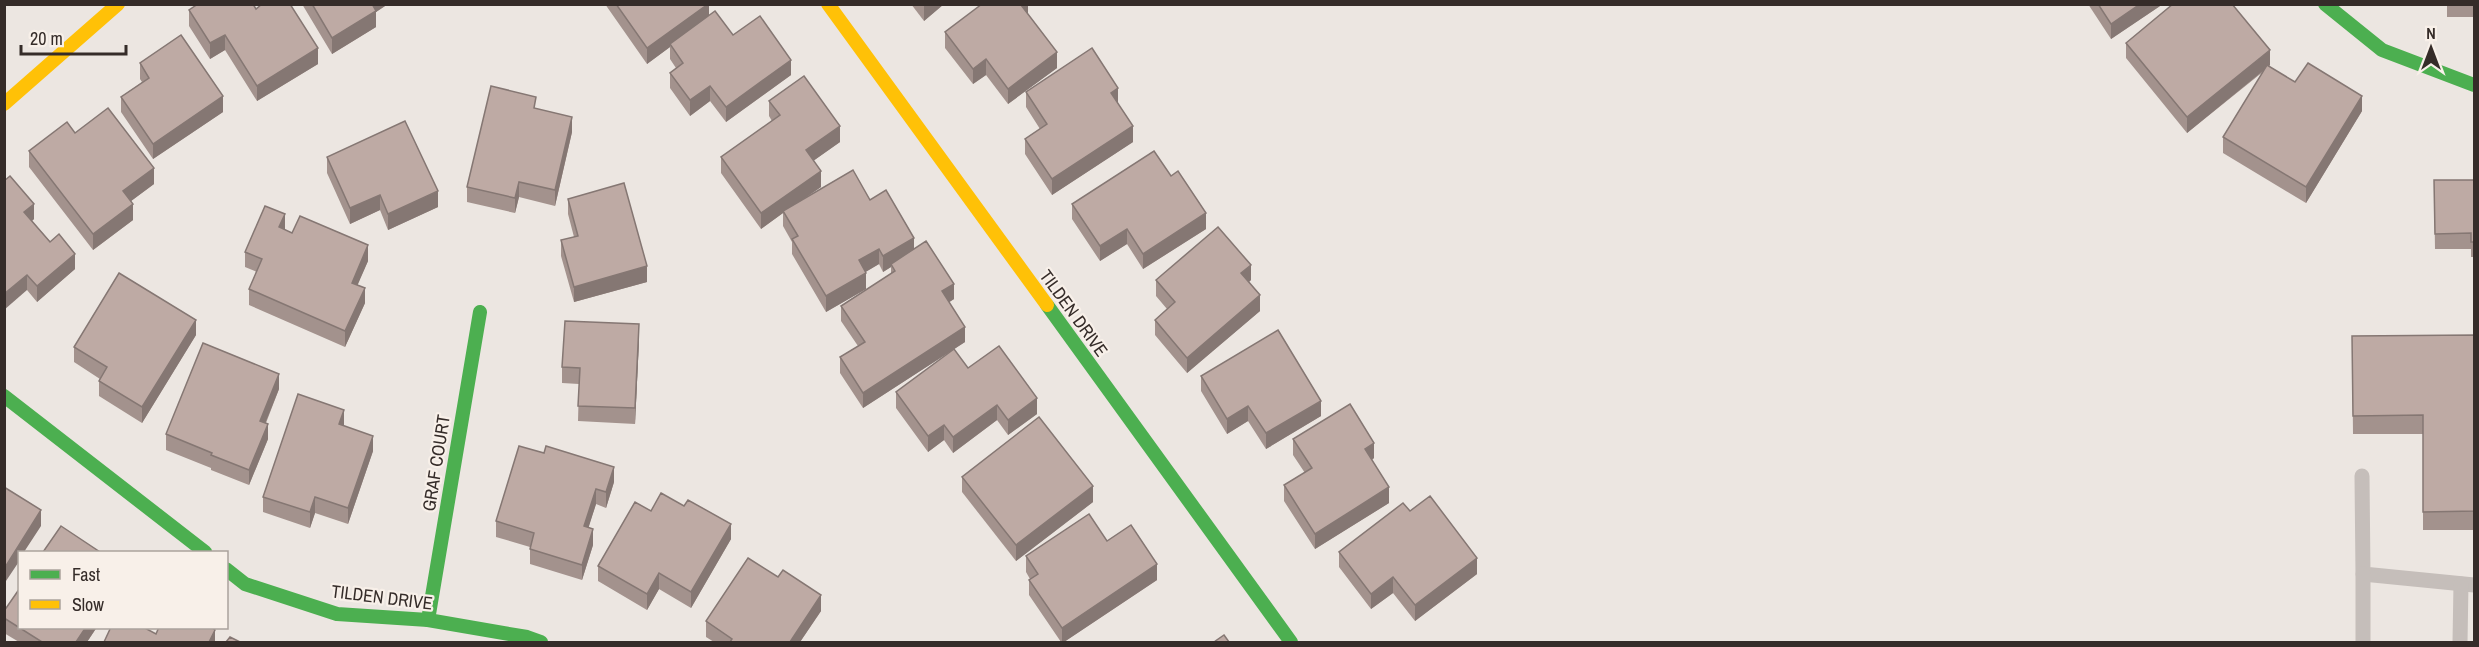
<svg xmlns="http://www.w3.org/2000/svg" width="2479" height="647" viewBox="0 0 2479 647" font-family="'Archivo Narrow',sans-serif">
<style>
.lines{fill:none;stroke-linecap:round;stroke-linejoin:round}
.lane{stroke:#c5beba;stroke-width:15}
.fast{stroke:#4caf50;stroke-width:14}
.slow{stroke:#ffc107;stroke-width:14}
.wall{fill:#a3928d}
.shaded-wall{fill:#857773}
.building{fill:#beaaa4;stroke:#857773;stroke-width:1.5}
.labels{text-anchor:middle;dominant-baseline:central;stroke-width:4.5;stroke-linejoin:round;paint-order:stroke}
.street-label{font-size:18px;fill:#352c29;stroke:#f8f0e9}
</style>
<rect width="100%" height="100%" fill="#ece6e1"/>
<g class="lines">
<g class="lane">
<polyline points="2362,476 2363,574 2474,585"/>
<polyline points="2363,642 2363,574"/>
<polyline points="2460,642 2461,584"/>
</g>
<g class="fast">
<polyline points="2325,4 2382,50 2474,85"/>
<polyline points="1047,305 1291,642"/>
<polyline points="4,396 205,552"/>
<polyline points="226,569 245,584 337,614 428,620 527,637 541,642"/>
<polyline points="428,620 480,312"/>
</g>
<g class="slow">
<polyline points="828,4 1047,305"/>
<polyline points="4,104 118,4"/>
</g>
</g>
<g class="wall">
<polygon points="302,4 388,4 376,12 376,27 332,54"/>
<polygon points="605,4 709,4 709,16 733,35 791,75 726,122 710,101 690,116 670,88 670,73 676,68 670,59 670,47 647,64"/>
<polygon points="911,4 944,4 924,21"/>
<polygon points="1028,4 1028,15 1057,68 1008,104 986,75 973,84 945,48 945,32"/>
<polygon points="2088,4 2163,4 2111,39"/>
<rect x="2447" y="4" width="28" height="13"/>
<polygon points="256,9 318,64 257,101 225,50 210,59 189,26 189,10"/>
<polygon points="2126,43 2270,65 2269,66 2295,82 2362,111 2306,203 2223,153 2223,137 2264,71 2187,133 2126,58"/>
<polygon points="140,63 223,112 153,159 121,112 121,97 142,82 140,79"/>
<polygon points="1026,92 1118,104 1133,142 1052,195 1025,154 1025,139 1040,129 1026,107"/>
<polygon points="769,101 840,142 813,161 821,187 801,201 870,200 914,249 954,299 949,302 965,342 863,408 840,373 840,357 858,346 841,321 841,306 891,274 891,267 883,272 879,264 865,272 866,289 826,312 792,254 792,242 783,226 783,213 761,229 721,173 721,157 772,121 769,116"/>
<polygon points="536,108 572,132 555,206 519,197 515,213 467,202 467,187"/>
<polygon points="75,133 154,184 131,201 133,220 93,250 29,167 29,151"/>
<polygon points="327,157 438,207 388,230 380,210 350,224 327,173"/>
<polygon points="1171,176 1206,229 1143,269 1127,244 1100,261 1072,219 1072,204"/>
<polygon points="2434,180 2475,180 2475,257 2471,257 2471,249 2435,249"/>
<polygon points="4,181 34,219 32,221 75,269 37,302 27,290"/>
<polygon points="568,199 647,282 574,302 561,256 561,240 574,237 568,214"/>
<polygon points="285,230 368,261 357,285 365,303 345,347 249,305 249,289 257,272 245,267 245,252"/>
<polygon points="1156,280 1251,280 1249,282 1260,311 1187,373 1155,335 1155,320 1167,309 1156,296"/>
<polygon points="196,335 142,423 99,396 99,381 100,379 74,362 74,347"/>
<polygon points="2475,335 2475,530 2423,530 2423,434 2353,434 2352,336"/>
<polygon points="639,340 635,424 578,421 579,384 562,383 562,367"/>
<polygon points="968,368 1037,414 1008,435 997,420 953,453 944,440 928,452 896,408 896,392"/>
<polygon points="1201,376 1321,416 1266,449 1248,421 1227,434 1201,391"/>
<polygon points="279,389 266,423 268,439 249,485 211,470 211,468 166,450 166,434"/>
<polygon points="344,426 373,451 348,524 315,513 310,528 263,512 263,497"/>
<polygon points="1293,439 1374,458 1372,460 1389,503 1315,549 1284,501 1284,485 1305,473 1293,455"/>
<polygon points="962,477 1093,502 1016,561 962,492"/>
<polygon points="614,482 606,508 596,504 588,528 593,545 582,580 530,564 530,547 496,537 496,521"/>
<polygon points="651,511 731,539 691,608 659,589 647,610 598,581 598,566"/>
<polygon points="1410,511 1477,574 1415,621 1393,593 1371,609 1339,567 1339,552"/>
<polygon points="1107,541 1157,580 1064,642 1061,642 1029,595 1029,580 1030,579 1026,572 1026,556"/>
<polygon points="778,577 821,611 800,642 714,642 706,637 706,621"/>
<polygon points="4,611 97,627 87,642 19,642 4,633"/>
</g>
<g class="shaded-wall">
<polygon points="370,4 388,4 376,12 376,27 332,54 332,38"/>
<polygon points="708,4 709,4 709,19 670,44 670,47 647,64 647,48"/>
<polygon points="924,4 944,4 924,21"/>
<polygon points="1021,4 1028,4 1028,15 1021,5"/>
<polygon points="2140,4 2163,4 2111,39 2111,24"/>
<polygon points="225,35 225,50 210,59 210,43"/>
<polygon points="318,48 318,64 257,101 257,86"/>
<polygon points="2270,50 2270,65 2187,133 2187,117"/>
<polygon points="1057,52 1057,68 1008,104 1008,89"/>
<polygon points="986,59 986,75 973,84 973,69"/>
<polygon points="791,60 791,75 726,122 726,107"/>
<polygon points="710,86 710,101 690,116 690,100"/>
<polygon points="1118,88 1118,104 1111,93"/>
<polygon points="223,96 223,112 153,159 153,144"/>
<polygon points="2362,96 2362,111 2306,203 2306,187"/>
<polygon points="572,117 572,132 555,206 555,190"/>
<polygon points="840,126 840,142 806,166 806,150"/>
<polygon points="1133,126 1133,142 1052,195 1052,179"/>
<polygon points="154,168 154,184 123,207 123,191"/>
<polygon points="821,171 821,187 784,212 783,211 783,213 761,229 761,213"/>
<polygon points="519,182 519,197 515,213 515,198"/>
<polygon points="438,191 438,207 388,230 388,214"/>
<polygon points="380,195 380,210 350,224 350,208"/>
<polygon points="34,204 34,219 24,227 24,212"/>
<polygon points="133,204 133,220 93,250 93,234"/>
<polygon points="1206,213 1206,229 1143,269 1143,254"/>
<polygon points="285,214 285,230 279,227"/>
<polygon points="1127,229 1127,244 1100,261 1100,246"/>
<polygon points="914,238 914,254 891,264 891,267 883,272 883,256"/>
<polygon points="368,245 368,261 352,298 352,283"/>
<polygon points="879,249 879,264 859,276 859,260"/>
<polygon points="75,254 75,269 37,302 37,286"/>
<polygon points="1251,265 1251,280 1241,288 1241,273"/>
<polygon points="647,266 647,282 574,302 574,287"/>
<polygon points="866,273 866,289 826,312 826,296"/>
<polygon points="27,275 27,290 4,310 4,294"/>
<polygon points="954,284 954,299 942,307 942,291"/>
<polygon points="365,288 365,303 345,347 345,331"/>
<polygon points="1260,295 1260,311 1187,373 1187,358"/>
<polygon points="196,320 196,335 142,423 142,407"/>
<polygon points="639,324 639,340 635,424 635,408"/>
<polygon points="965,327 965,342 863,408 863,393"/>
<polygon points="279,374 279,389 260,436 260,421"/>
<polygon points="1037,398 1037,414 1008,435 1008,420"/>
<polygon points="1321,401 1321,416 1266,449 1266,433"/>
<polygon points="997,405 997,420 953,453 953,437"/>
<polygon points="1248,406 1248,421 1227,434 1227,419"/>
<polygon points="344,410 344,425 339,440 339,424"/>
<polygon points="268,424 268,439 249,485 249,470"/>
<polygon points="944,425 944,440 928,452 928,436"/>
<polygon points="373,436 373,451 348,524 348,508"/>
<polygon points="1374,443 1374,458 1365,464 1365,449"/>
<polygon points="614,467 614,482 606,508 606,492"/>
<polygon points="1093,486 1093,502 1016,561 1016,545"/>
<polygon points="1389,487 1389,503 1315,549 1315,534"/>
<polygon points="596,489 596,504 584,542 584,526"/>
<polygon points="315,497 315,513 310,528 310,512"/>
<polygon points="41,510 41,526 24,552 20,552 20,560 4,584 4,569"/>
<polygon points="731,524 731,539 691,608 691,592"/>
<polygon points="593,529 593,545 582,580 582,565"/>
<polygon points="1477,558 1477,574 1415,621 1415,605"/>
<polygon points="1157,564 1157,580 1064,642 1062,642 1062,628"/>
<polygon points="659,573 659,589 647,610 647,594"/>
<polygon points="1393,577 1393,593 1371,609 1371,594"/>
<polygon points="821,595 821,611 800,642 790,642"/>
<polygon points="86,627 97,627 87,642 76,642"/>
<polygon points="215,630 215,642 209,642"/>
</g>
<g class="building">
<polygon points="198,4 253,4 256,9 262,4 290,4 318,48 257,86 225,35 210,43 189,10"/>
<polygon points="312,4 372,4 376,11 332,38"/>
<polygon points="616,4 708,4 647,48"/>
<polygon points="982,4 1021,4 1021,5 1057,52 1008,89 986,59 973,69 945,32"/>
<polygon points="2098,4 2140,4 2111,24"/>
<polygon points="2173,4 2232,4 2270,50 2187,117 2126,43"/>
<polygon points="715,11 733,35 760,16 791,60 726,107 710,86 690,100 670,73 683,63 670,44"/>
<polygon points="181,35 223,96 153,144 121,97 149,78 140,63"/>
<polygon points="1092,48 1118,88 1111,93 1133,126 1052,179 1025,139 1047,124 1026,92"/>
<polygon points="2308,63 2362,96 2306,187 2223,137 2267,65 2295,82"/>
<polygon points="804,76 840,126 806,150 821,171 761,213 721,157 780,115 769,101"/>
<polygon points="491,86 536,97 534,108 572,117 555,190 519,182 515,198 467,187"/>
<polygon points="108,108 154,168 123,191 133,204 93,234 29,151 67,122 75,133"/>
<polygon points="405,121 438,191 388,214 380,195 350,208 327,157"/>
<polygon points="1154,151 1171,176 1178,171 1206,213 1143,254 1127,229 1100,246 1072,204"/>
<polygon points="853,170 870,200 886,190 914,238 883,256 879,249 859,260 866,273 826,296 792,239 798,236 783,211"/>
<polygon points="10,176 34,204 24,212 50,242 59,234 75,254 37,286 27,275 4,294 4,181"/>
<polygon points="2434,180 2475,180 2475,242 2471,242 2471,233 2435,234"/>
<polygon points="624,183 647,266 574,287 561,240 578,236 568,199"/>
<polygon points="265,206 285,214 279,227 292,233 300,216 368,245 352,283 365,288 345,331 249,289 262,259 245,252"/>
<polygon points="1218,227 1251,265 1241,273 1260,295 1187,358 1155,320 1175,302 1156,280"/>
<polygon points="926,241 954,284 942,291 965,327 863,393 840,357 865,342 841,306 895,271 891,264"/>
<polygon points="119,273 196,320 142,407 99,381 107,367 74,347"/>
<polygon points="565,321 639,324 635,408 578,406 580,368 562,367"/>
<polygon points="1278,330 1321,401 1266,433 1248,406 1227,419 1201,376"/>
<polygon points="2475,335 2475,511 2423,512 2423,415 2353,416 2352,336"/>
<polygon points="203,343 279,374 260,421 268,424 249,470 211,455 212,453 166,434"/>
<polygon points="999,346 1037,398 1008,420 997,405 953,437 944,425 928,436 896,392 954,349 968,368"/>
<polygon points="298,394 344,410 339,424 373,436 348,508 315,497 310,512 263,497"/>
<polygon points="1350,404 1374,443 1365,449 1389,487 1315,534 1284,485 1312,468 1293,439"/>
<polygon points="1039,417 1093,486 1016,545 962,477"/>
<polygon points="519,446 544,453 546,446 614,467 606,492 596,489 584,526 593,529 582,565 530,549 534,533 496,521"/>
<polygon points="4,487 41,510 4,569"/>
<polygon points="661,493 684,506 688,500 731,524 691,592 659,573 647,594 598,566 635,502 651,511"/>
<polygon points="1430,496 1477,558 1415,605 1393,577 1371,594 1339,552 1403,503 1410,511"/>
<polygon points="1089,514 1107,541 1131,525 1157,564 1062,628 1029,580 1038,574 1026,556"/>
<polygon points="61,526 100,552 43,552"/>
<polygon points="748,558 778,577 783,570 821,595 790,642 730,642 732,639 706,621"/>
<polygon points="20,588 20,627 86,627 76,642 42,642 4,618 4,611"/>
<polygon points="111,627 143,627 156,634 159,627 211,627 215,630 209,642 104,642"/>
<polygon points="1224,635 1229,642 1214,642"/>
<polygon points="230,637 240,642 226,642"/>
</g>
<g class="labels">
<g class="street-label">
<text transform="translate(1074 313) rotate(54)">TILDEN DRIVE</text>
<text transform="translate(436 463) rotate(-81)">GRAF COURT</text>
<text transform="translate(382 597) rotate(7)">TILDEN DRIVE</text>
</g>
</g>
<rect width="2479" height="647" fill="none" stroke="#352c29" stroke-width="12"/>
<rect x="18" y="551" width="210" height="78" fill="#f8f0e9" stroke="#aaa29c" stroke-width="1.5"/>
<rect x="30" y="570" width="30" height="9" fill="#4caf50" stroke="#aaa29c" stroke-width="1.5"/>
<text x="72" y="581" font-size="18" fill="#352c29">Fast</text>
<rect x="30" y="600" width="30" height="9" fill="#ffc107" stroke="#aaa29c" stroke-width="1.5"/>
<text x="72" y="611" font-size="18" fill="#352c29">Slow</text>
<g transform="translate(2431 48)" stroke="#f8f0e9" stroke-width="4.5" paint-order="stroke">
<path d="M0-4.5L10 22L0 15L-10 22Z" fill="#352c29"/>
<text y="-9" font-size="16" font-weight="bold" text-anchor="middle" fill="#352c29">N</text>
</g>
<path d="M21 45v9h105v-9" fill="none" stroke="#352c29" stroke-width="3"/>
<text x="30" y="45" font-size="18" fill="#352c29" stroke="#f8f0e9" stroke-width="4.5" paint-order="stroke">20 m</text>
</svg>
